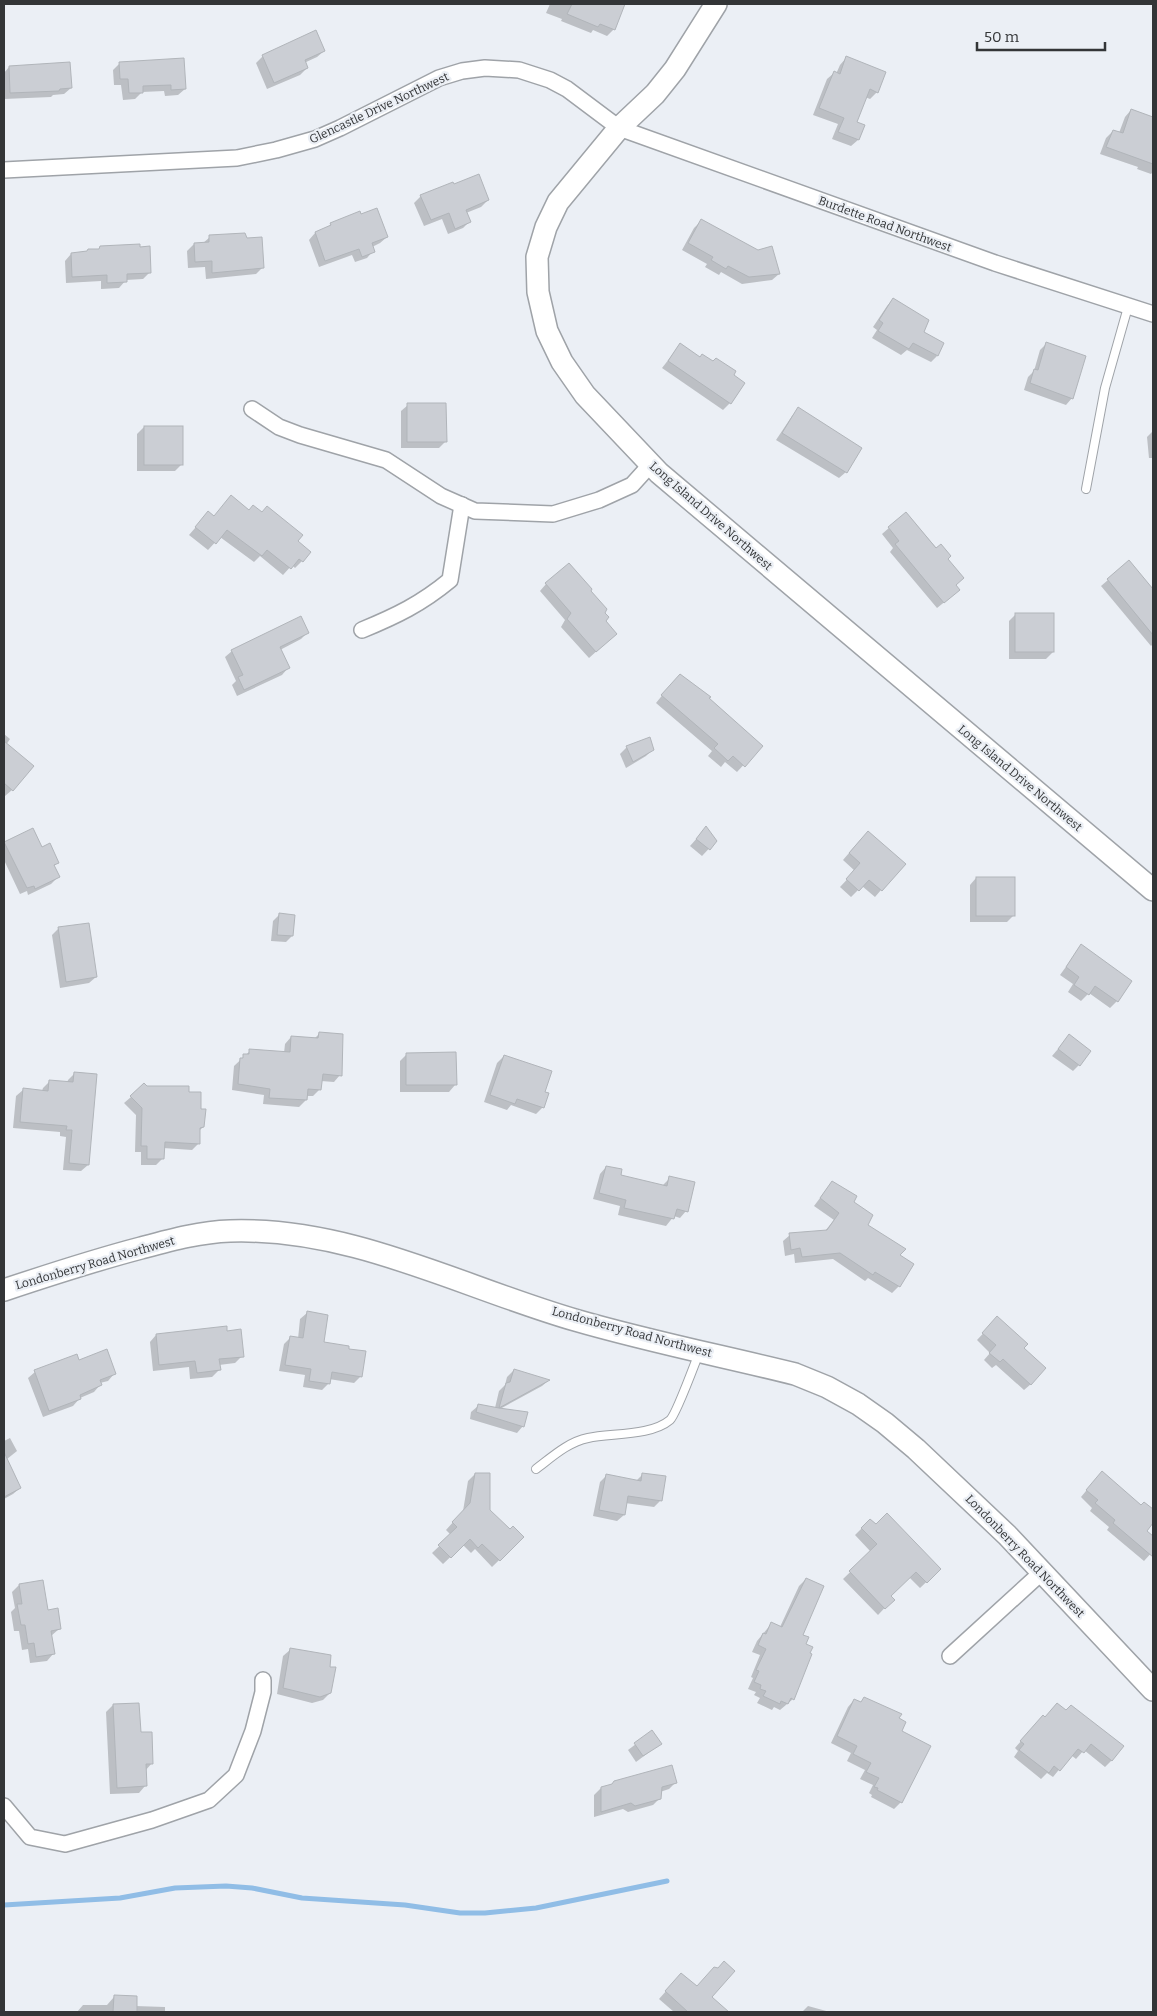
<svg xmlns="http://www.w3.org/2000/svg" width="1157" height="2016" viewBox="0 0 1157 2016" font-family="Bitter,serif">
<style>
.shadow{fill:#0003}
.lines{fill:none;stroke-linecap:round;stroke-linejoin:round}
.stream{stroke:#90bde6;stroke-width:5}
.building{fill:#cbced4;stroke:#b1b5ba}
.lane-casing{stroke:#9fa3a8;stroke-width:10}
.street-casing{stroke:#9fa3a8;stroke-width:18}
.secondary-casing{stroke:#9fa3a8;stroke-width:24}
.lane{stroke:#fff;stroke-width:8}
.street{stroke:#fff;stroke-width:15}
.secondary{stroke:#fff;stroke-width:21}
.labels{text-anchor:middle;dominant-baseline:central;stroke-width:4.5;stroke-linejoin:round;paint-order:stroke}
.street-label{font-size:12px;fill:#333537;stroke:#ebeff5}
</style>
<rect width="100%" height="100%" fill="#ebeff5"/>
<g class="shadow">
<polygon points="550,4 623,4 614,29 607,36 593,30 591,33 561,21 562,19 546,13"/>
<polygon points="324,51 317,57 304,63 307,68 300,75 267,89 256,63 263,56"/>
<polygon points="846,58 877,92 870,99 865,97 855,122 858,140 851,146 832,139 838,124 813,115 827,79 834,73 836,74 840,65"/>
<polygon points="120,63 185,89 178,95 165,96 164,91 142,92 135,99 123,100 121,85 114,85 113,70"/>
<polygon points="9,67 71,88 64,94 53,95 51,97 4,99 4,73"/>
<polygon points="1131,110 1153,118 1153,172 1151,174 1137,169 1138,167 1100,154 1106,138 1113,131 1119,133 1125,117"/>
<polygon points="421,196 488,200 481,207 466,213 469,222 463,228 448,234 442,219 424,226 414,203"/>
<polygon points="360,216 387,237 380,243 372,247 373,251 367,258 355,262 352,255 319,267 309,240 315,233 326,229 331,224"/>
<polygon points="701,221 779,274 772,280 742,284 721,272 719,275 705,267 707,264 682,250 694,228"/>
<polygon points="210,237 247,239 263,267 256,274 206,279 205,267 188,268 187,251 194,244 202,244"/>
<polygon points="71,254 150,272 143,279 126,280 119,288 101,289 101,281 66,283 65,261"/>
<polygon points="893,299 922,333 937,356 931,362 907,350 901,355 872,338 877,330 873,327 887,306"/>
<polygon points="1047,343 1072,398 1066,405 1024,390 1028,377 1034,371 1040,350"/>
<polygon points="680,345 730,403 723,410 662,368"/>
<polygon points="408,405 445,442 439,448 401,448 401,411"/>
<polygon points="799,409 846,472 839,478 776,440 792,416"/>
<polygon points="144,427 182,464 175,471 137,471 137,434"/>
<polygon points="1153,431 1153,458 1149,458 1147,437"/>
<polygon points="249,511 261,513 297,542 302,561 295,568 292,565 283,575 260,556 254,562 220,537 208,550 189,535 208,513 213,517"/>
<polygon points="906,513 946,559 952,596 937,608 890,552 893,548 882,534"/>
<polygon points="1129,562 1153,591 1153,644 1151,646 1101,586"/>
<polygon points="546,584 589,591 603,613 609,640 589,658 561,627 565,620 540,591"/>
<polygon points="1015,615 1053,652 1046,659 1009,659 1009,621"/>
<polygon points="307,633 301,639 280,650 288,668 282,675 237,696 232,685 236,681 225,657 232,651"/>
<polygon points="673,682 708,698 761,746 737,772 725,762 721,767 708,756 712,751 656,703"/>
<polygon points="4,734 10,739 6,745 12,790 5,796 4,795"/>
<polygon points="627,747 653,749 646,756 626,768 620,754"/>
<polygon points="706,828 716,841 702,856 690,846"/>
<polygon points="861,839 881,890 875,897 862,886 851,897 840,887 855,871 843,860"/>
<polygon points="5,843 42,849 58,862 53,867 58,877 51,884 28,895 27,891 20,894 4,860"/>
<polygon points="976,878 1014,915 1007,922 970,922 970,885"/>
<polygon points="280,914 292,936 286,942 271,941 273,921"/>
<polygon points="59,928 96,977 89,983 60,988 52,935"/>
<polygon points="1081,946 1117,1001 1110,1008 1089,993 1081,1001 1068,992 1073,984 1060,975"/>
<polygon points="319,1034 340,1075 334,1082 321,1081 320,1089 313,1096 306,1096 306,1100 299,1107 263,1104 264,1095 232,1090 234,1066 250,1051 284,1053 285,1044 291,1037 314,1039"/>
<polygon points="1069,1036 1079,1065 1073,1071 1052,1056"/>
<polygon points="407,1054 455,1085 449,1092 400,1092 400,1061"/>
<polygon points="504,1056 543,1093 543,1107 536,1114 511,1105 507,1110 484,1102 497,1063"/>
<polygon points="75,1073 88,1165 81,1171 63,1170 66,1137 60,1136 60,1132 13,1128 16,1096 23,1090 42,1091 43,1088 49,1082 67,1083 68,1080"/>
<polygon points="146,1087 188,1093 200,1111 203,1127 199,1131 199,1143 192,1150 163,1148 163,1158 156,1165 141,1165 141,1152 135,1152 136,1115 124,1103 131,1097"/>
<polygon points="606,1167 619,1176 662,1186 670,1178 686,1211 680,1218 674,1216 666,1226 618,1215 620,1206 593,1199 600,1174"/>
<polygon points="832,1182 866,1225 899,1255 912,1265 899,1286 892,1293 868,1278 865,1281 833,1259 795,1263 794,1254 785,1256 783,1241 790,1235 825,1231 834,1220 814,1206"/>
<polygon points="307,1313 323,1343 361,1376 354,1383 329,1379 329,1383 322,1390 303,1387 305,1375 279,1371 284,1344 290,1338 298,1339 300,1319"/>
<polygon points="991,1325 1023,1348 1031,1384 1024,1390 996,1365 992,1368 984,1360 990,1353 977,1340"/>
<polygon points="226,1332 242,1356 235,1363 219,1365 219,1370 212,1377 190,1379 189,1367 153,1371 150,1342 156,1335"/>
<polygon points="79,1361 114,1374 108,1381 100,1383 100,1385 94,1392 80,1398 73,1406 43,1417 28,1378 35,1372"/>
<polygon points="514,1370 548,1381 542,1386 500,1409 523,1426 517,1433 470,1419 471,1412 478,1406 495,1408 499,1391 505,1385 507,1377"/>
<polygon points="10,1438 17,1451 7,1459 20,1488 13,1494 4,1499 4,1441"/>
<polygon points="475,1474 489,1511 510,1531 523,1537 492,1567 475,1549 471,1553 463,1545 443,1564 432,1553 451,1535 446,1530 463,1511 468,1481"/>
<polygon points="607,1475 636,1481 642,1475 660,1501 654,1507 625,1503 624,1515 617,1521 593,1516 600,1482"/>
<polygon points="1095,1480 1141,1507 1144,1503 1153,1511 1153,1521 1145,1531 1153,1538 1153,1551 1144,1561 1107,1530 1109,1527 1090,1511 1092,1508 1081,1497"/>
<polygon points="870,1520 940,1569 920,1588 909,1577 890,1596 893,1599 878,1615 843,1579 871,1552 855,1535"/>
<polygon points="806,1579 802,1635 793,1699 780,1710 774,1707 772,1710 757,1703 760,1698 754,1695 756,1692 748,1689 753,1678 751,1677 760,1655 752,1652 757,1641 772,1623 780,1627 799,1586"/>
<polygon points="19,1585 46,1611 59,1629 51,1636 53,1654 47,1661 30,1663 28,1649 22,1650 19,1631 14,1631 11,1612 15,1608 12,1592"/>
<polygon points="290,1650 330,1693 323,1700 312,1703 277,1694 283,1656"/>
<polygon points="864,1699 898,1719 900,1732 901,1802 894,1809 871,1797 872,1795 869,1793 873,1785 860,1779 865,1770 847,1761 851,1753 831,1743 848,1707 854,1700 860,1703"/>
<polygon points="113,1705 152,1763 145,1771 145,1786 139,1793 110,1794 106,1712"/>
<polygon points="1057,1705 1112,1760 1105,1767 1084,1750 1076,1759 1071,1755 1053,1777 1047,1773 1041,1779 1014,1757 1018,1751 1015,1748 1036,1724 1045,1718"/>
<polygon points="652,1732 660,1744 636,1762 628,1750"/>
<polygon points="676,1782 669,1789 660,1792 660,1798 653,1805 628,1812 623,1809 594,1817 594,1795 601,1788"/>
<polygon points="675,1981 710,1997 725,2010 723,2012 674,2012 659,1999"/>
<polygon points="114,1997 135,2006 165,2007 165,2012 77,2012 83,2005 107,2005"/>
<polygon points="808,2006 830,2012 802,2012"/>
</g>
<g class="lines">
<polyline class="stream" points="4,1905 120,1898 175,1888 226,1886 252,1888 302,1898 405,1905 460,1913 485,1913 536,1908 667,1881"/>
</g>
<g class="building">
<polygon points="572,4 625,4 615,30 600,24 598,27 567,14"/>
<polygon points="316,30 325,51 305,60 308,68 274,83 262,55"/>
<polygon points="846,56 886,72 878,93 870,89 857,122 865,125 859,140 838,132 844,118 819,108 834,71 840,74"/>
<polygon points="184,58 186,89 171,90 171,85 143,86 143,93 129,93 128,79 120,79 119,62"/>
<polygon points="70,62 72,88 60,89 59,91 10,93 9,66"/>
<polygon points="1131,109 1153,117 1153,164 1106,147 1113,130 1123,133"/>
<polygon points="479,174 489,200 466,210 471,222 455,229 449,213 431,220 420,195 453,182 454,184"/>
<polygon points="377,208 388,237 372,243 375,252 362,257 359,249 325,261 315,232 331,225 330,223 360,211 361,214"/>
<polygon points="701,219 758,250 772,246 780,274 749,277 728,266 726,269 711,260 713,257 688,243"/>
<polygon points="245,233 247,238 262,237 264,268 212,273 212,261 195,262 194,243 209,242 209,235"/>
<polygon points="140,244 140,247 150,246 151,273 127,274 127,282 107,283 107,275 72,277 71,253 87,251 88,249 99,249 100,246"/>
<polygon points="893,298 929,320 924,332 944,343 938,356 913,343 909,349 878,331 883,323 879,320"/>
<polygon points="1046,342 1086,356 1073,399 1030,383 1034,369 1038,370"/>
<polygon points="680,343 700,357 702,354 713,361 716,358 736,371 734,375 745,383 731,404 668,361"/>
<polygon points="407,403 446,403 447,442 407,442"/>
<polygon points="798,407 862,448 847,473 782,433"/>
<rect x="144" y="426" width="39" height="39"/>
<polygon points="231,495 249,510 253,505 262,512 267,506 303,535 298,541 311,552 303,562 299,559 291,569 267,550 262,556 227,530 216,544 195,527 208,511 214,516"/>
<polygon points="906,512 936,548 941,544 951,556 948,559 964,578 956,585 960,590 944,603 895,544 899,541 888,527"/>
<polygon points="1129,560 1153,589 1153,635 1107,579"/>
<polygon points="569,563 592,589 591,591 607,609 605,613 609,617 606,621 617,634 596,652 567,619 571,613 545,583"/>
<rect x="1015" y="613" width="39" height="39"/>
<polygon points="301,616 309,633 280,647 290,668 244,690 238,677 243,675 231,650"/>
<polygon points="680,674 711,697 709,698 763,746 745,767 733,756 728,761 714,748 718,744 661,695"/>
<polygon points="650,737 654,750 633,762 626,746"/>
<polygon points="4,741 34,766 13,791 4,783"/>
<polygon points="706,826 717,841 710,850 696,839"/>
<polygon points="33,828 42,847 50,843 59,863 54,865 60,877 35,889 34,886 27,888 4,842"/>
<polygon points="868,831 906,864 882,891 869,880 859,891 846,879 860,863 849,853"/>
<rect x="976" y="877" width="39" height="39"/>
<polygon points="279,913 295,915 293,936 277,935"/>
<polygon points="89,923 97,977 66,982 58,927"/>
<polygon points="1081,944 1132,981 1118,1002 1095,986 1089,995 1074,985 1079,977 1066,967"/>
<polygon points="319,1032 343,1034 342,1076 323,1074 321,1090 308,1089 307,1100 269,1098 270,1089 238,1084 240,1058 243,1058 243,1054 249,1054 249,1049 290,1052 291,1036 318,1038"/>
<polygon points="1069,1034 1091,1051 1080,1066 1058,1049"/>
<polygon points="456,1052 457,1085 406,1085 406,1053"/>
<polygon points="504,1055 552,1071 545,1092 549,1093 544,1108 517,1099 515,1104 490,1095"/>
<polygon points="74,1072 97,1074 89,1165 69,1163 72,1130 66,1130 67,1126 20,1122 23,1088 48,1091 49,1080 73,1082"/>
<polygon points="144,1083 147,1086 189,1086 189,1092 201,1092 201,1109 206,1109 204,1127 200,1128 200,1144 165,1142 164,1159 147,1159 147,1146 141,1146 142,1108 130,1096"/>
<polygon points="606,1166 622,1169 621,1175 667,1186 669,1176 695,1182 688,1212 677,1209 674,1219 624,1208 626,1200 599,1193"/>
<polygon points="832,1181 857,1196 854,1202 873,1215 868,1225 906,1249 900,1255 914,1264 900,1287 875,1272 873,1275 840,1253 802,1257 800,1248 791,1250 789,1233 827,1230 839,1213 820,1198"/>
<polygon points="307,1311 328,1315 324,1342 349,1346 349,1349 366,1351 362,1377 332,1372 330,1384 309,1381 311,1369 285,1365 290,1336 303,1338"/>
<polygon points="997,1316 1028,1344 1024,1348 1046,1368 1031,1385 1003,1359 1000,1362 989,1353 996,1345 982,1333"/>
<polygon points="227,1326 227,1331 241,1329 244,1357 219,1359 221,1370 197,1373 195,1361 159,1365 156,1334"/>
<polygon points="107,1349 116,1374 100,1380 102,1385 80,1395 81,1399 49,1411 34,1370 77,1354 79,1360"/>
<polygon points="514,1369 550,1380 499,1408 528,1412 524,1427 476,1412 478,1404 499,1408 506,1383 510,1382"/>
<polygon points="4,1452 21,1488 4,1497"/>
<polygon points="1102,1471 1141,1505 1144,1502 1153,1509 1153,1523 1147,1531 1153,1536 1153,1557 1113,1523 1115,1520 1095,1503 1098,1500 1086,1490"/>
<polygon points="475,1473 490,1473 490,1510 510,1529 513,1526 524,1537 500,1561 482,1544 478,1548 470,1539 451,1558 438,1545 457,1527 452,1522 470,1503"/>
<polygon points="642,1473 666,1476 662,1501 628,1496 625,1515 599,1510 606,1474 641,1481"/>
<polygon points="887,1513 941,1569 927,1583 916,1572 891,1596 895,1600 885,1609 849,1571 877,1544 861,1528 870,1519 876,1524"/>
<polygon points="806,1578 824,1586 803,1635 809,1637 806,1644 813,1647 810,1653 812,1654 794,1700 791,1698 788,1704 781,1701 780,1704 763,1696 766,1691 760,1689 761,1685 754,1682 759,1671 756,1670 766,1649 758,1645 763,1633 766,1634 771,1622 782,1627"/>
<polygon points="43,1580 48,1610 58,1608 61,1629 51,1631 55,1654 36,1657 34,1643 28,1644 25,1625 21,1625 17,1604 22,1604 19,1584"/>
<polygon points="290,1648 331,1655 330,1667 336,1667 331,1693 320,1697 283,1688"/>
<polygon points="864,1697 902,1714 899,1718 906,1722 902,1731 931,1746 902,1803 877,1790 878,1788 874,1787 879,1778 866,1772 871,1763 853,1754 857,1746 837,1736 854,1699 861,1702"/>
<polygon points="139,1703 141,1732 152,1732 153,1764 146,1764 147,1786 117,1788 113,1704"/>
<polygon points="1057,1703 1066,1710 1071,1705 1124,1746 1112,1761 1091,1744 1084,1753 1078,1749 1060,1771 1054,1766 1049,1773 1019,1750 1024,1744 1020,1741 1043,1715 1045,1717"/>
<polygon points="652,1730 662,1744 643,1756 634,1743"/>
<polygon points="672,1765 677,1783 662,1787 661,1799 635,1806 631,1803 601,1812 601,1787 612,1784 614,1781"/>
<polygon points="724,1961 735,1971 712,1997 729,2012 688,2012 665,1991 681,1973 697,1986 714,1967 718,1968"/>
<polygon points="114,1995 137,1996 137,2012 113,2012"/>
</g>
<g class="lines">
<defs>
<g id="lane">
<polyline points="1086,489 1105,388 1128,307"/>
<path d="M536,1469C552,1457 568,1442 588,1438C612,1433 651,1436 670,1420C676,1415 695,1363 699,1353"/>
</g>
<g id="street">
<polyline points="4,170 237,158 276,150 315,139 340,128 439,78 462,71 485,68 519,70 550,80 567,89 619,128 995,263 1153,314"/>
<polyline points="252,409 279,427 300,435 386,460 441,496 475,511 553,514 599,500 632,485 651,464"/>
<path d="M362,630C396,616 421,604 450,580L462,505"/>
<polyline points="950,1656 1042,1572"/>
<polyline points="4,1806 30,1837 65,1844 152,1820 209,1800 236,1775 253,1731 263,1692 263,1680"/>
</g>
<g id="secondary">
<polyline points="716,4 675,69 655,94 619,128 558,202 546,227 537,257 538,292 547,331 562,362 585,395 659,473 1153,890"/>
<path d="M4,1290C49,1275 95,1260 141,1248C171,1240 200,1232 230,1231C352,1227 461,1287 575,1320C647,1341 722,1356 795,1374L827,1387L858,1404L885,1423L916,1449L1007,1535L1153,1690"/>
</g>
</defs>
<use href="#lane" class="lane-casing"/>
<use href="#street" class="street-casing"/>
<use href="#secondary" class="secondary-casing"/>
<use href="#lane" class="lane"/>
<use href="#street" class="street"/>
<use href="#secondary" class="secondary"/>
</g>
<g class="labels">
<g class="street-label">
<text transform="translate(379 108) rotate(-25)">Glencastle Drive Northwest</text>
<text transform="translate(885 224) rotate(20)">Burdette Road Northwest</text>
<text transform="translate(711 516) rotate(41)">Long Island Drive Northwest</text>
<text transform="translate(1020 778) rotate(40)">Long Island Drive Northwest</text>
<text transform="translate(95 1263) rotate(-16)">Londonberry Road Northwest</text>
<text transform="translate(632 1332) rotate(15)">Londonberry Road Northwest</text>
<text transform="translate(1025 1556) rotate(46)">Londonberry Road Northwest</text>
</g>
</g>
<rect width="1157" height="2016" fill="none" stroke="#333537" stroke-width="10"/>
<path d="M977 42v8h128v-8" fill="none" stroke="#333537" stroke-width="2.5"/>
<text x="984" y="42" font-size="15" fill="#333537" stroke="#ebeff5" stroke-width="4" paint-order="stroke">50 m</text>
</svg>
